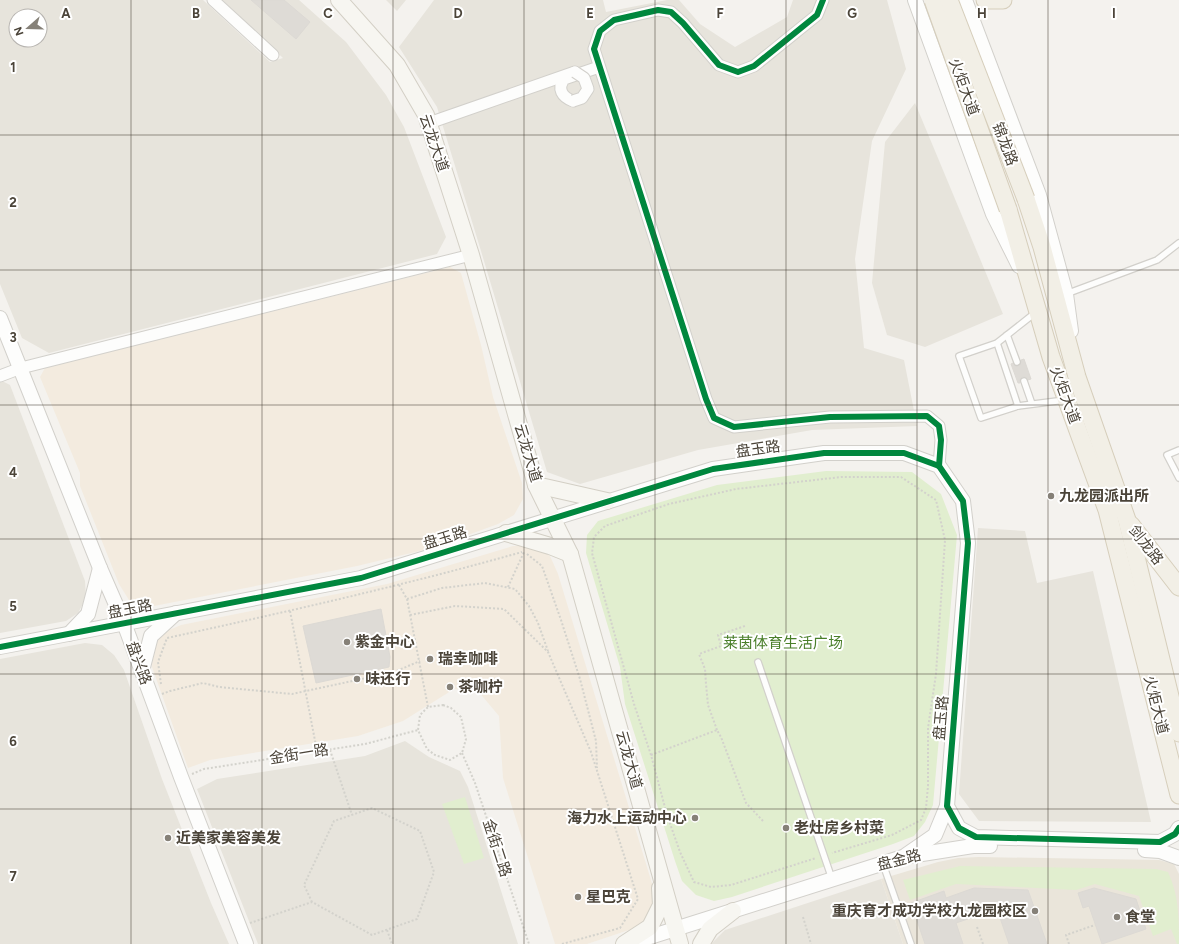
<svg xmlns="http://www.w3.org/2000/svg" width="1179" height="944" viewBox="0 0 1179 944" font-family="Figtree,'Noto Sans SC',sans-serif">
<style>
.residential{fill:#e7e4dc;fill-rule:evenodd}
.commercial{fill:#f3ebdf}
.education{fill:#eae5da}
.green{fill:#e1eecf}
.building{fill:#dedbd6;stroke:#dcd9d4}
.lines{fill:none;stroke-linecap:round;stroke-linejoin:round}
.service-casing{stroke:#d2d0cb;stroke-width:8}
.minor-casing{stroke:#d2d0cb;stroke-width:13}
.tertiary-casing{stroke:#d2d0cb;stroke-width:16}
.secondary-casing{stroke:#d3cfc5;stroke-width:18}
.primary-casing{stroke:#d6cebb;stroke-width:19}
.path{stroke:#d3d2cc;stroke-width:2;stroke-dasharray:2 2;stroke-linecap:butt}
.service{stroke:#fdfdfc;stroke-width:5.5}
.minor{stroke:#fdfdfc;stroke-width:11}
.tertiary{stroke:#fdfdfc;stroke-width:14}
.secondary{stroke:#f7f6f1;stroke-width:16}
.primary{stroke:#f2efe6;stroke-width:17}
.minor-bridge-casing{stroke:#d2d0cb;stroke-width:13;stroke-linecap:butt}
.primary-bridge-casing{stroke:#d6cebb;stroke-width:19;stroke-linecap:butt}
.minor-bridge{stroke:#fdfdfc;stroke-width:11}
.primary-bridge{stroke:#f2efe6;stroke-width:17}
.cycleway-casing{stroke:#fff;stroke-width:8}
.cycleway{stroke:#00873e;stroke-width:6}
.grid{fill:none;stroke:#4b4439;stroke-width:1;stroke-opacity:0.55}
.poi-dot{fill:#868178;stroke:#fff;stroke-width:1.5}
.labels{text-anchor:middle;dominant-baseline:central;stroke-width:4;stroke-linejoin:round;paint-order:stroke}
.street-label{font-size:15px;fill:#4b4439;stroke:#fff}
.poi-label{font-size:15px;font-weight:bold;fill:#4b4439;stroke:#fff;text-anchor:start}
.park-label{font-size:15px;fill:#4a7f2a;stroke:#fff}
.grid-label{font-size:13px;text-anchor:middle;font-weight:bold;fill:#4b4439;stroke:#fff;stroke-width:4;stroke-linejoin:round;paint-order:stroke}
</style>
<rect width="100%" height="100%" fill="#f4f2ee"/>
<g class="residential">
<path d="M0,0H203L270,62L283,58L222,0H299L346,42L386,95L404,127L446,237L437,254L49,353L22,338L0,284ZM16,16H40V40H16Z"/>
<polygon points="386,0 406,0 397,11"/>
<polygon points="434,0 603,0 606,12 667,0 679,0 700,24 735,47 787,17 793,0 887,0 906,69 872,141 855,259 864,348 904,360 917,426 812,430 698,450 580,484 547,472 481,251 437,107 399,47"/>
<polygon points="915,103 1003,314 925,347 887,335 872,283 885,142"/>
<polygon points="0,380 10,385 85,581 86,598 78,613 66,621 0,633"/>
<polygon points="978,528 1025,531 1037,583 1093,571 1151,822 979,821 959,794"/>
<polygon points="85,643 102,645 114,655 124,670 162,779 211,903 229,944 0,944 0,659"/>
<polygon points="405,741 429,757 460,771 468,787 518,944 258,944 197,789 217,779 365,756"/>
<polygon points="881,879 903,944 711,944 725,930"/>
</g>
<g class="commercial">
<polygon points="450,267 461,273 481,345 493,397 522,483 523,499 514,515 498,524 432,548 357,566 154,606 140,606 129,600 119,584 80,486 80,473 40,377 45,368"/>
<polygon points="513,546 535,546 550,556 558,574 654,890 652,908 641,926 587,944 555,944 503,778 499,716 478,691 454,689 403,721 358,736 210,760 188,768 152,667 153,648 162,633 181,625 387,584"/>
</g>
<polygon class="education" points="979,857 1159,860 1174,864 1179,874 1179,944 903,944 881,879 938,862 958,858"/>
<g class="green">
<polygon points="826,471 912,472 941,494 957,535 933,805 925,822 914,836 893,844 732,897 714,901 696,895 682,881 675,861 625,704 620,667 586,553 587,535 598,521 717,485"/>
<polygon points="465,797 484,858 464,864 442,804"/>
<path d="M960,866L1156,869L1168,872C1179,895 1179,919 1179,944H1177L1171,929L1153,936L1139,896L1095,884L1076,890L956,884L910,900L903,880Z"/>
</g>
<g class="building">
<polygon points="251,0 284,0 310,22 296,39"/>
<polygon points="1024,359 1031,379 1028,380 1025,377 1022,377 1020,380 1020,383 1018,383 1011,364 1013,363 1015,365 1018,366 1020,364 1021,360"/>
<polygon points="381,609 390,657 389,667 316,683 303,626"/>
<polygon points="974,888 1028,890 1047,944 1009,944 997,909 956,923 963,944 925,944 911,903 944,891 946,898"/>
<polygon points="1094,888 1136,899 1146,929 1102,944 1089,906 1083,908 1078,893"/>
</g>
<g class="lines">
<defs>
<g id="service">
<polyline points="1066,294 1157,260 1179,243"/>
<polyline points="1035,313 997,343 959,356 981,418 1018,406 1065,400"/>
<polyline points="1007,335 1017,362"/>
<polyline points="997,343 1018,406"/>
<polyline points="1024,381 1032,404"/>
<polyline points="1179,450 1167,455 1179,478"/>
<polyline points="758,662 832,879"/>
<polyline points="883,864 911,944"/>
</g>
<g id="minor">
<polyline points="213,0 273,55"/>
<polyline points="823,0 817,15 754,66 738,72 719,65 683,23 671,12 658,10 614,20 600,31 594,49 706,399 714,418 734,427 830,417 927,416 939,426 941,440 939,466"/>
<path d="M573,101C562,97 557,89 564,79L599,67"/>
<polyline points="429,123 575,72"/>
<polyline points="0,376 21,368 471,255"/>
</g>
<g id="tertiary">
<polyline points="915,0 993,214 1019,266"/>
<polyline points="965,0 1039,195 1066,294 1071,331"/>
<polyline points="0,318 100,568 124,623 181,777 246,944"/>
<polyline points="69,634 88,614 100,568"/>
<polyline points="0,647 361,578 713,469 824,453 904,453 939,466 963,501 968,543 947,806 959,828 976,837 1160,842 1175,834 1179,828"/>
<polyline points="142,671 151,636 176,613"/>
<polyline points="1145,850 1160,851 1179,858"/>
<polyline points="906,855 935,835 947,806"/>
<polyline points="631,943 903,857 973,846 990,846"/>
</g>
<g id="secondary">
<polyline points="339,0 397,65 426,115 471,255 536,485 570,554 680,944"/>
<polyline points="536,485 607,501"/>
<polyline points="506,533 550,546 570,554"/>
<polyline points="624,944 650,927 661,905 660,888"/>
<polyline points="701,944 710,929 733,911"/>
</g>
<g id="primary">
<polyline points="985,0 1003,0"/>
<polyline points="1026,199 1042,247 1077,377 1127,520 1179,733"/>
<polyline points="1008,209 1051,357 1107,510 1179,795"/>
<polyline points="1131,525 1179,587"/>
</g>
</defs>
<use href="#service" class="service-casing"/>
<use href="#minor" class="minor-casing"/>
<use href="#tertiary" class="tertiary-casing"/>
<use href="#secondary" class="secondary-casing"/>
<use href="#primary" class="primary-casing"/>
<g class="path">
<polyline points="527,554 542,566 561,620 580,679 596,741 597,768"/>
<polyline points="399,585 407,599 428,707"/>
<polyline points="508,587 524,552"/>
<polyline points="407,599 442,588 485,583 515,589 529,606 538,623 548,651"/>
<polyline points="290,611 317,751"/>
<polyline points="410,615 455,606 504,609 548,652 591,752 638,899 620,928 562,944"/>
<path d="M161,684L158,662L167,638C286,612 405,585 522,552"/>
<polyline points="162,694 170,691 203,683 219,687 292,694 394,672 420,661"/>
<polygon points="443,705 451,708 461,717 466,739 462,753 450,760 435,755 427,749 418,730 420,715 428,707"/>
<polyline points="717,730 708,705 706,684 705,669 699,654 721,646 718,635 745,626"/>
<polyline points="330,750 352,815"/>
<polyline points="462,753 475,783 529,944"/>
<polyline points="651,755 634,704 592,553 594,537 605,526 669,504 736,489 841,477 901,477 936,500 945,540 936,674 928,728 928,786 926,808 921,820 892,835 832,853"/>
<polyline points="192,774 204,769 365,744 418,730"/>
<polyline points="763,821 746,803 721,737 717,730 651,755 667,815 680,852 694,882 711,887 731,885 816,858"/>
<polyline points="803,917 811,944"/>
<polyline points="250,923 312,902 372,935 417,919 434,872 420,831 372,808 334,821 304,885 312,902"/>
<polyline points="977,927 983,944"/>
<polyline points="387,930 392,944"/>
<polyline points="1069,944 1066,935 1095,925"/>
</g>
<use href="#service" class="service"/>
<use href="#minor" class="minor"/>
<use href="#tertiary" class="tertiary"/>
<use href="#secondary" class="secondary"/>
<use href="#primary" class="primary"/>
<defs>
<polyline id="minor-bridge" points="573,101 582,98 588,89 584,78 575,72"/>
<g id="primary-bridge">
<polyline points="933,0 1008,209"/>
<polyline points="949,0 1026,199"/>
</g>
</defs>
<use href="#minor-bridge" class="minor-bridge-casing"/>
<use href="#primary-bridge" class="primary-bridge-casing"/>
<use href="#minor-bridge" class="minor-bridge"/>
<use href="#primary-bridge" class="primary-bridge"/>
<defs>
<g id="cycleway">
<polyline points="823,0 817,15 754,66 738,72 719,65 683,23 671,12 658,10 614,20 600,31 594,49 706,399 714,418 734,427 830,417 927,416 939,426 941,440 939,466"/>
<polyline points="0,647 361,578 713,469 824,453 904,453 939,466 963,501 968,543 947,806 959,828 976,837 1160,842 1175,834 1179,828"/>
</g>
</defs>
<use href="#cycleway" class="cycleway-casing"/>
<use href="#cycleway" class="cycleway"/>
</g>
<path class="grid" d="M131,0V944M262,0V944M393,0V944M524,0V944M655,0V944M786,0V944M917,0V944M1048,0V944M0,135H1179M0,270H1179M0,405H1179M0,539H1179M0,674H1179M0,809H1179"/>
<g class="poi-dot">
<circle cx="1051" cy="496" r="4"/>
<circle cx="347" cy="642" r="4"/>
<circle cx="430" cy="659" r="4"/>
<circle cx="357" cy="679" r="4"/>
<circle cx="450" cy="687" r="4"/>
<circle cx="695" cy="818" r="4"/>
<circle cx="786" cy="828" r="4"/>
<circle cx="168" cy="838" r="4"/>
<circle cx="578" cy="897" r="4"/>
<circle cx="1035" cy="911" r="4"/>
<circle cx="1117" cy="917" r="4"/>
</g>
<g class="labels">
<g class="street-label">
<text transform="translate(964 87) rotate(70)">火炬大道</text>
<text transform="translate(434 143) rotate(71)">云龙大道</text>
<text transform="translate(1005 144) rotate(69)">锦龙路</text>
<text transform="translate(1065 395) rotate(70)">火炬大道</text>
<text transform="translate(758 449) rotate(-8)">盘玉路</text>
<text transform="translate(528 453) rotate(73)">云龙大道</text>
<text transform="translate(445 538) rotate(-17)">盘玉路</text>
<text transform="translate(1146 545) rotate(52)">剑龙路</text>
<text transform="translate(130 609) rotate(-11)">盘玉路</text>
<text transform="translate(139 663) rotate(70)">盘兴路</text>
<text transform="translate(1156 705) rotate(76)">火炬大道</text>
<text transform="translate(941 718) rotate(-85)">盘玉路</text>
<text transform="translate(299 754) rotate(-9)">金街一路</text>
<text transform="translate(629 760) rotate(74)">云龙大道</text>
<text transform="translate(497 848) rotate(72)">金街二路</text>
<text transform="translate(899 860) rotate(-14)">盘金路</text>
</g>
<g class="poi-label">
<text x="1059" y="496">九龙园派出所</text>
<text x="355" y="642">紫金中心</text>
<text x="438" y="659">瑞幸咖啡</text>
<text x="365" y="679">味还行</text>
<text x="458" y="687">茶咖柠</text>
<text x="687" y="818" text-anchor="end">海力水上运动中心</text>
<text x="794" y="828">老灶房乡村菜</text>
<text x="176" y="838">近美家美容美发</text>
<text x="586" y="897">星巴克</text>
<text x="1027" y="911" text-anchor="end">重庆育才成功学校九龙园校区</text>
<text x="1125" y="917">食堂</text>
</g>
<g class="park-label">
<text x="783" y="643">莱茵体育生活广场</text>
</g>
</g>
<g class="grid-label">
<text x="66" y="18">A</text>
<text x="196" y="18">B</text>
<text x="328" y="18">C</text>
<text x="458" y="18">D</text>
<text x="590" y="18">E</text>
<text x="720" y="18">F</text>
<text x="852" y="18">G</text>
<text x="982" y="18">H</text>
<text x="1114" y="18">I</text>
<text x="13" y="72">1</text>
<text x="13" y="207">2</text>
<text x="13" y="342">3</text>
<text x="13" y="477">4</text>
<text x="13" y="611">5</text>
<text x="13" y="746">6</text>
<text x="13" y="881">7</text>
</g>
<g transform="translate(28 28) rotate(250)"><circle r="19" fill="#ffffff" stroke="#b7b4b0"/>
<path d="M0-3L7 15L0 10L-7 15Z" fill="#868178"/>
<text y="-6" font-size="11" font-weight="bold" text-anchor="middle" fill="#4b4439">N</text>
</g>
</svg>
